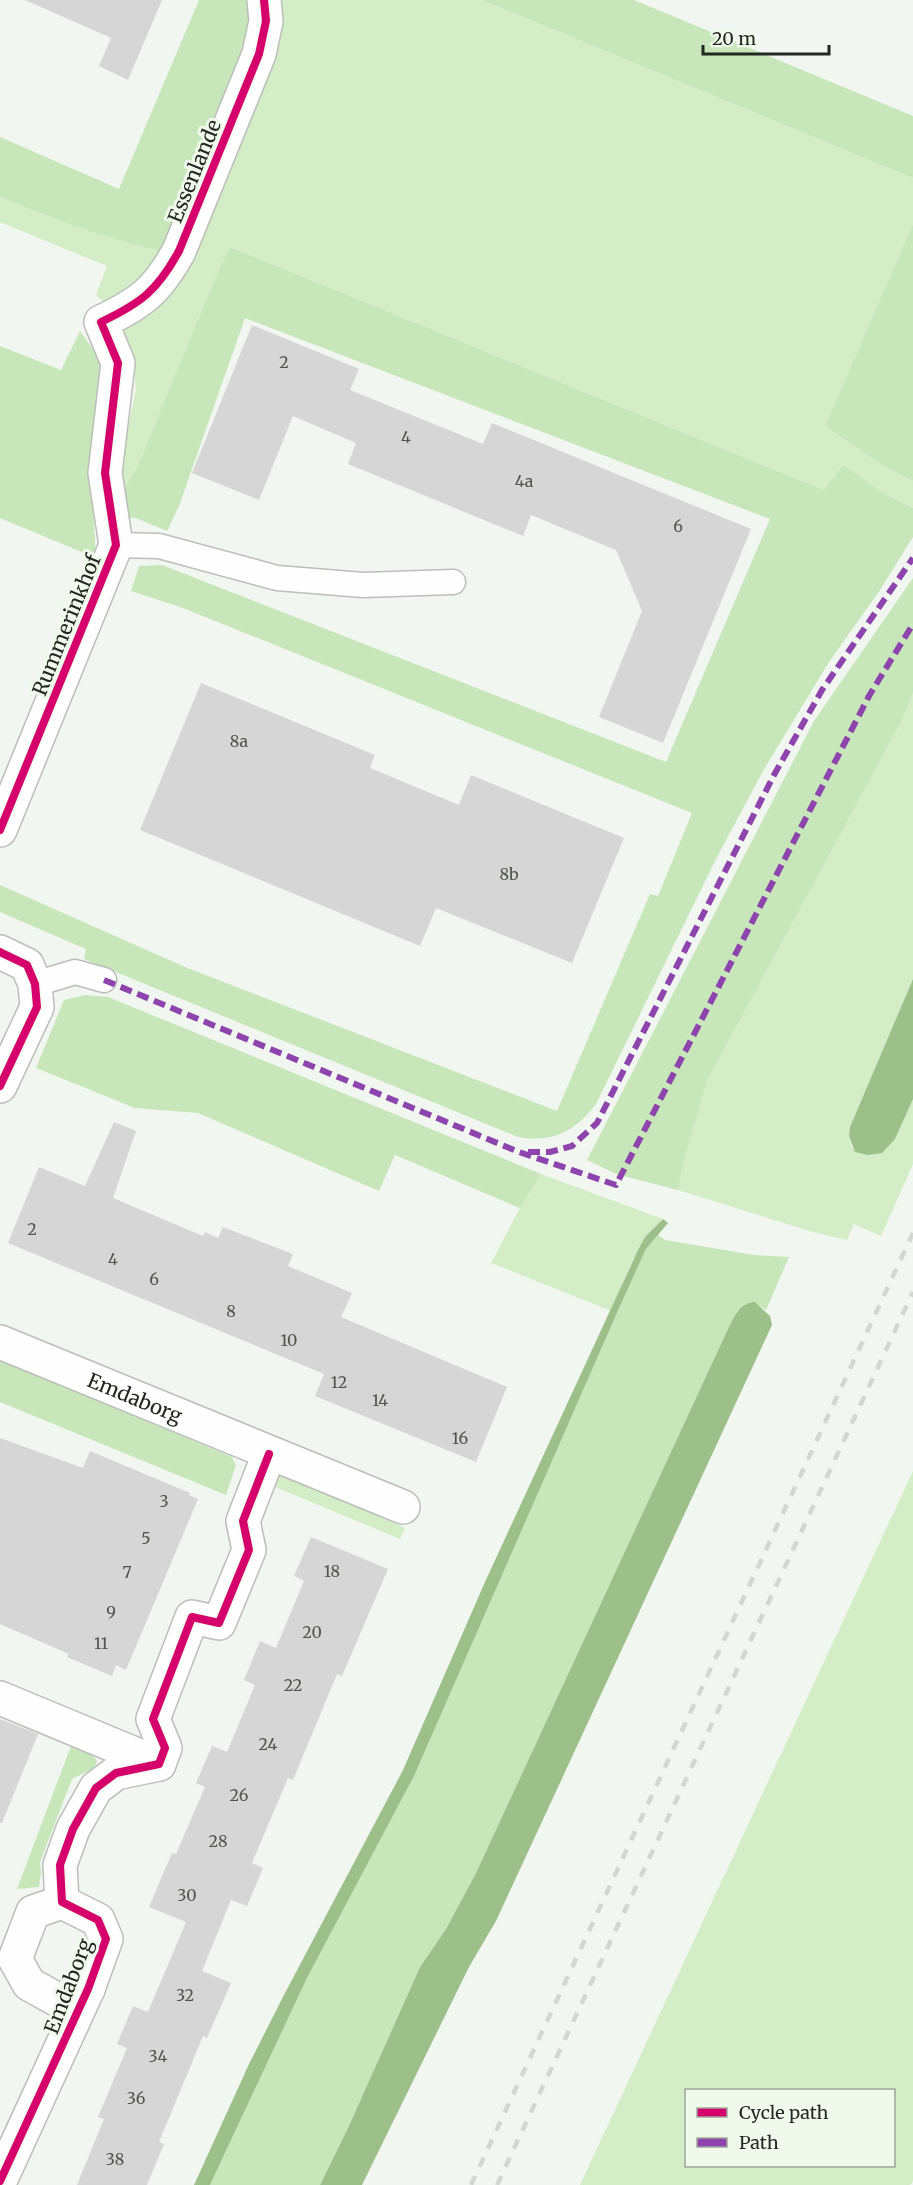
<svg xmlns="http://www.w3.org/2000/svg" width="913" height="2185" viewBox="0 0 913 2185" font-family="Merriweather,serif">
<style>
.green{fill:#d3edc7;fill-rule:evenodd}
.forest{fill:#c7e6b9}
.water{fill:#9dc08b}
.building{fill:#d6d6d6}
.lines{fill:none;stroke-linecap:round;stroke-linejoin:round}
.service-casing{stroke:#bbbeb9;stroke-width:27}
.minor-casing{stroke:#bbbeb9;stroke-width:36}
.service{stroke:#fdfefd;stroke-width:24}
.minor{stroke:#fdfefd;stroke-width:33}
.rail{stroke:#d4d6d3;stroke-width:4.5;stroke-dasharray:10 10;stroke-linecap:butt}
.quiet{stroke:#8e44ad;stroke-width:6;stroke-dasharray:12 6;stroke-linecap:butt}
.cycleway-casing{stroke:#f0faec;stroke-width:11}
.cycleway{stroke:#d6006c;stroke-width:8}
.labels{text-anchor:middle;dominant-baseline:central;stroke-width:6;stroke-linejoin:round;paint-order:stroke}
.number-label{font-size:16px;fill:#50534e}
.street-label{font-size:20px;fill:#232721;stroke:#f0faec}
</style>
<rect width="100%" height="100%" fill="#f1f6f0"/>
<g class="green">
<polygon points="275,0 482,0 913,178 913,224 825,426 882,465 913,481 913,508 885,494 843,465 824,490 230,247 139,463 122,494 122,456 136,389 132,353 124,330 125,327 149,306"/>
<path d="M0,197C53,219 109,240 165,252L157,267L108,306L96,295L107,266L0,222Z"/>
<polygon points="913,693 913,979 850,1127 849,1136 852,1148 895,1139 913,1099 913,1164 881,1236 854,1224 847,1240 813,1232 678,1190 683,1164 707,1081 901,722"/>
<path d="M541,1174L663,1219C636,1243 625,1278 611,1311L491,1263L520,1208Z"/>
<path d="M913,1471V2181L910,2185H580ZM686,2090H894V2166H686Z"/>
<polygon points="283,1475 405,1528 400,1539 273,1486 276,1477"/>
</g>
<g class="forest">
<path d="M199,0H249L251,36L165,252C109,240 53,219 0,197V137L119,189Z"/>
<polygon points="482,0 634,0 913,116 913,178"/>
<polygon points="913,224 913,481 882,465 825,426"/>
<path d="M230,247L824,490L843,465L885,494L913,508V537L880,590L829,662L763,771L716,859L596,1104C575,1132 552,1143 518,1137L84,959L86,949L0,912V885L185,967L557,1111L650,894L658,896L692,813L183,608L131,591L139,566L162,565L666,762L770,519L245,318L179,506L167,531L136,518H125L122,494L139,463L213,284Z"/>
<polygon points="80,331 95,352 101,368 90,460 96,558 0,518 0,346 61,370"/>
<polygon points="913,578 913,693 901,722 707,1081 683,1164 678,1190 616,1174 587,1160 814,721"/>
<polygon points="85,995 108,997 541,1174 520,1208 395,1155 379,1191 198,1113 135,1108 36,1068 64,1000"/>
<polygon points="658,1235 665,1240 754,1255 789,1257 766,1310 755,1303 738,1310 727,1331 476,1873 446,1929 420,1967 348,2128 320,2185 210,2185 307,1978 414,1776 620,1306 646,1249"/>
<polygon points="0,1360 232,1457 236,1465 226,1495 0,1402"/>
<polygon points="71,1746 92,1754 97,1761 94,1768 72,1779 40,1862 41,1872 39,1887 17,1889"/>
</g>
<g class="water">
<polygon points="913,979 913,1099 895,1139 882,1153 868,1155 855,1152 849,1136 850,1127"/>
<polygon points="663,1219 668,1223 646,1249 620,1306 414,1776 307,1978 210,2185 194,2185 249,2064 285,1993 403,1770 485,1582 638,1250 645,1237"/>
<path d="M755,1302L770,1316L772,1325L496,1921L469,1967L362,2185H320L348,2128L420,1967L446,1929L476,1873L727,1331C734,1318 738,1303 755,1302Z"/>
</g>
<g class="building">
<polygon points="25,0 162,0 128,80 99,66 111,38"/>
<polygon points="252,325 359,369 350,390 483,444 492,423 751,529 663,743 599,717 642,611 616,550 531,515 523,536 348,464 356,443 293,416 259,500 192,473"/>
<polygon points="201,683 375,755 370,768 459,805 471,775 624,838 572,963 436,908 420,946 140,830"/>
<polygon points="114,1122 136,1131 113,1198 203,1236 205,1232 218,1238 223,1227 293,1254 288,1266 352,1293 341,1317 507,1387 476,1462 315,1396 324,1374 8,1243 39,1167 85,1186"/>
<polygon points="0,1438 83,1468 90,1451 190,1493 189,1495 198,1499 126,1670 116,1665 112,1676 67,1657 69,1654 0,1624"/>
<polygon points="311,1537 388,1569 342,1676 337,1674 293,1780 288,1778 266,1830 252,1863 263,1868 247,1906 231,1900 202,1971 231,1983 207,2038 203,2036 159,2142 164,2144 147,2185 77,2185 104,2119 98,2117 127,2048 117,2044 133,2006 148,2012 186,1922 149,1907 172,1853 176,1854 205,1787 196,1783 212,1746 227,1752 255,1685 244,1680 260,1641 276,1648 304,1581 294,1576"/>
<polygon points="0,1719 38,1734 2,1823 0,1823"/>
</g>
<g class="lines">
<defs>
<g id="service">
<polyline points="116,545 159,546 277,578 363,585 453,582"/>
<polyline points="35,984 75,972 104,980"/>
</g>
<g id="minor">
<path d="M0,830L116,545L105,473L118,363L101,322C141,303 157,291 179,251L259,54L266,21L264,0"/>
<polyline points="0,952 27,965 35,984 37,1007 0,1086"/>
<path id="s1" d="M0,1342L403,1507"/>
<polyline points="0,1698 159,1764"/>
<polyline points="62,1902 33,1912 15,1959 29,1984 58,2000 88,1989"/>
<polyline points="0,2181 88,1989 106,1939 98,1920 62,1902 60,1865 73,1829 96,1788 116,1773 159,1764 165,1748 153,1719 192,1617 219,1623 249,1550 243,1521 269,1454"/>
</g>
</defs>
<use href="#service" class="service-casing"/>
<use href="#minor" class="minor-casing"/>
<use href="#service" class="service"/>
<use href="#minor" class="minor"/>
<g class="rail">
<polyline points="471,2185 913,1233"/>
<polyline points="497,2185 913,1292"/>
</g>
<g class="quiet">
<polyline points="104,980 519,1152 616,1185 869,696 913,624"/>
<polyline points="528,1152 550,1152 572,1146 597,1123 774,775 822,690 913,558"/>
</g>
<defs>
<g id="cycleway">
<path d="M0,830L116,545L105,473L118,363L101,322C141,303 157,291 179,251L259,54L266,21L264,0"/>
<polyline points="0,952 27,965 35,984 37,1007 0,1086"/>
<polyline points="0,2181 88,1989 106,1939 98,1920 62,1902 60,1865 73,1829 96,1788 116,1773 159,1764 165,1748 153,1719 192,1617 219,1623 249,1550 243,1521 269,1454"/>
</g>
</defs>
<use href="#cycleway" class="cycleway-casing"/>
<use href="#cycleway" class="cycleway"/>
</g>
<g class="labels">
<g class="number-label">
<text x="284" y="362">2</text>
<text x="406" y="437">4</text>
<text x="524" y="481">4a</text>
<text x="678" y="526">6</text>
<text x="239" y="741">8a</text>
<text x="509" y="874">8b</text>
<text x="32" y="1229">2</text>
<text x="113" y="1259">4</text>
<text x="154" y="1279">6</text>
<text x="231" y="1311">8</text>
<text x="289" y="1340">10</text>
<text x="339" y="1382">12</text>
<text x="380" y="1400">14</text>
<text x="460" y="1438">16</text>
<text x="164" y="1501">3</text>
<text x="146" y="1538">5</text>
<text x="332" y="1571">18</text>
<text x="127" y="1572">7</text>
<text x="111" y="1612">9</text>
<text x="312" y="1632">20</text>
<text x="101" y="1643">11</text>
<text x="293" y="1685">22</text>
<text x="268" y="1744">24</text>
<text x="239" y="1795">26</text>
<text x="218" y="1841">28</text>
<text x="187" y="1895">30</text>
<text x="185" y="1995">32</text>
<text x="158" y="2056">34</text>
<text x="136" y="2098">36</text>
<text x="115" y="2159">38</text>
</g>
<g class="street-label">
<text transform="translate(194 171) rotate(-68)">Essenlande</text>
<text transform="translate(66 625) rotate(-68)">Rummerinkhof</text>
<text stroke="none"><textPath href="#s1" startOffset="146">Emdaborg</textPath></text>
<text transform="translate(68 1986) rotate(-69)">Emdaborg</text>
</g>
</g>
<rect x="685" y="2089" width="210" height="78" fill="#f0faec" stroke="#9ea69b" stroke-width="1.5"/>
<rect x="697" y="2108" width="30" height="9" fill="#d6006c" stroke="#9ea69b" stroke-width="1.5"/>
<text x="739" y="2119" font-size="18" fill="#232721">Cycle path</text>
<rect x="697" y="2138" width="30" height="9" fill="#8e44ad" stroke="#9ea69b" stroke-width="1.5"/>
<text x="739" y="2149" font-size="18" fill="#232721">Path</text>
<path d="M703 45v9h126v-9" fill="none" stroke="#232721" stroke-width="3"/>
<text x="712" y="45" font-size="18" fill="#232721" stroke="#f0faec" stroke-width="4.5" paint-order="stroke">20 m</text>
</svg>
